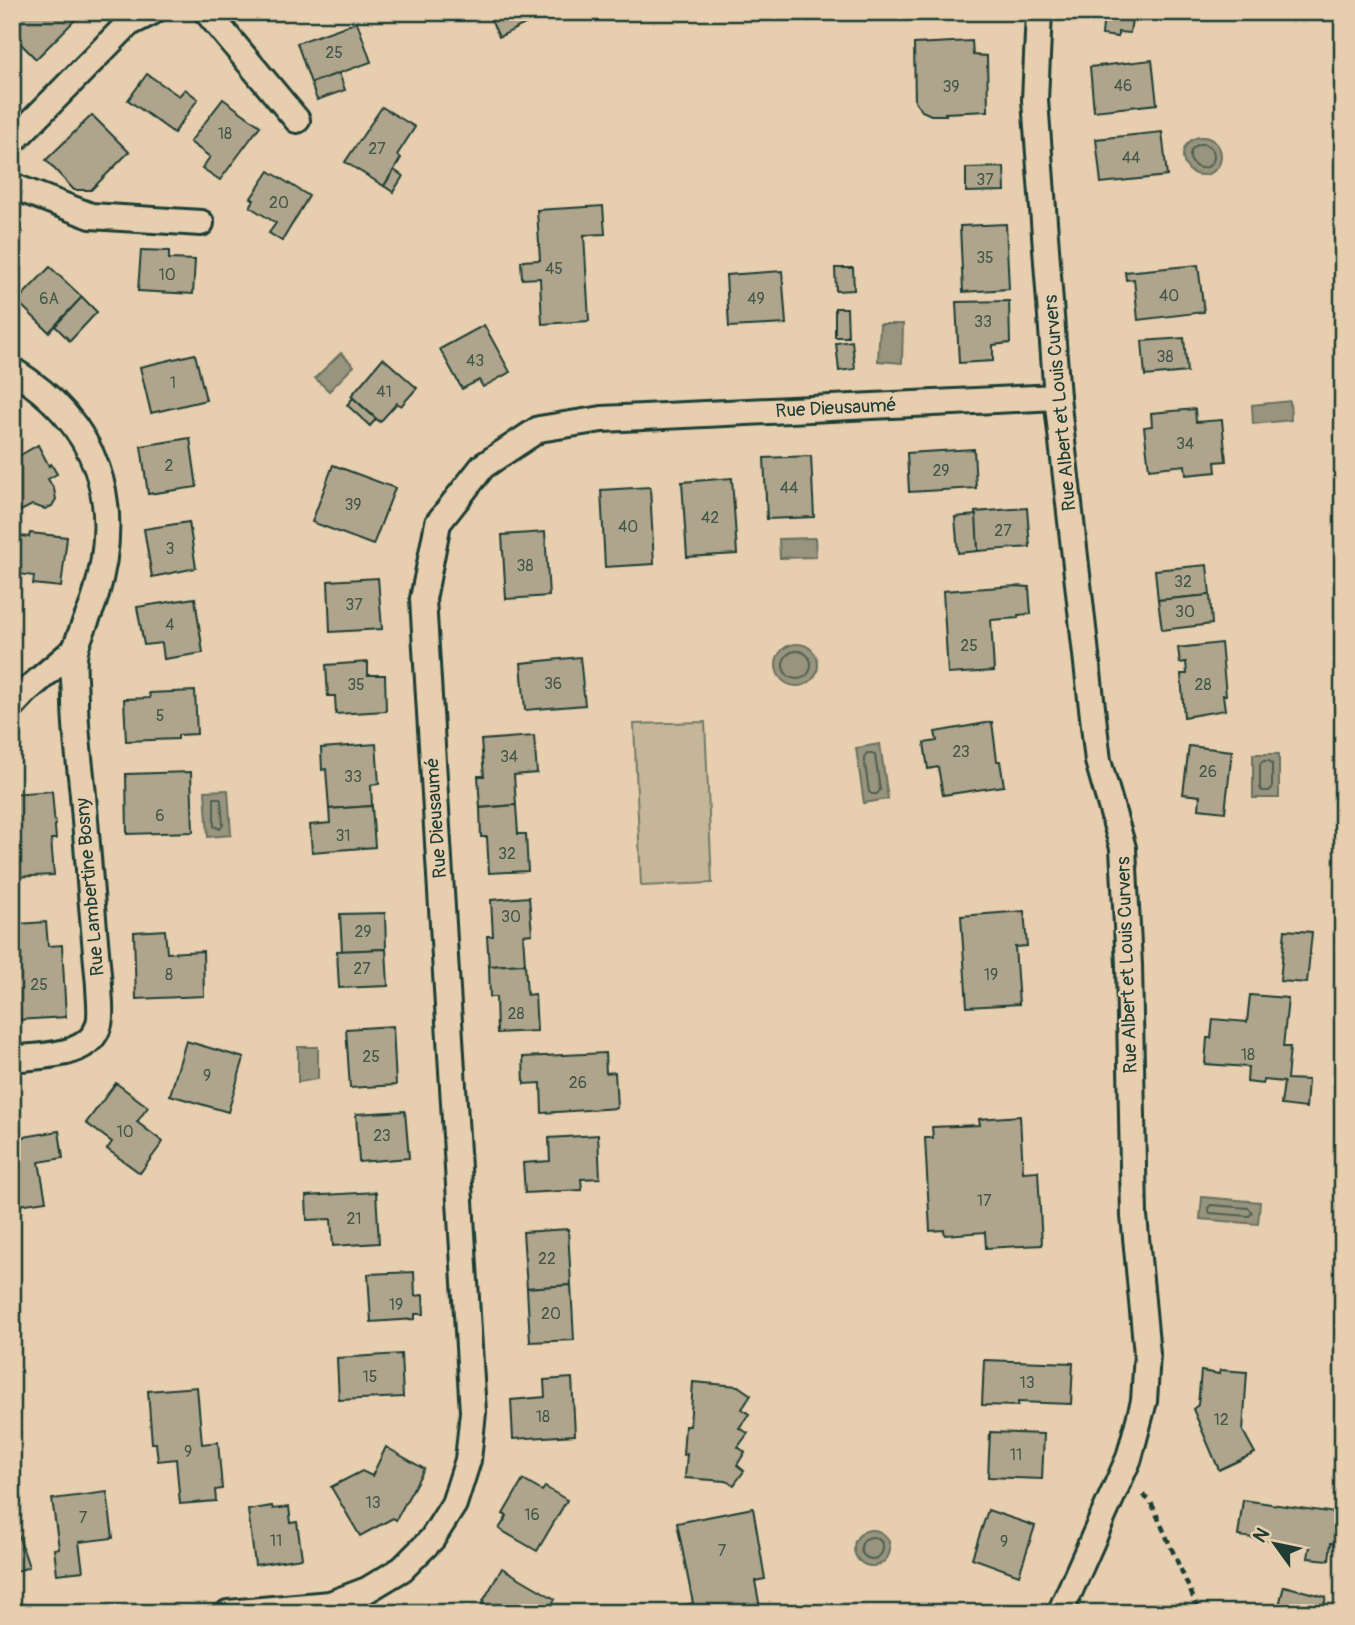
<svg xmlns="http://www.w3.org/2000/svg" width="1355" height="1625" viewBox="0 0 1355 1625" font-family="Pangolin,sans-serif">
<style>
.green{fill:#c5b69a;stroke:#727a67;stroke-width:2}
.water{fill:#98947e;stroke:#687160;stroke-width:2}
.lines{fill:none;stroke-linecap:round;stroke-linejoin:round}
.shore{stroke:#4f6052;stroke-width:2}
.building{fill:#afa58c;stroke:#1f3d34;stroke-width:2}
.minor-casing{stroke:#1f3d34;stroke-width:30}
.path{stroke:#1f3d34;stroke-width:4.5;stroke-dasharray:7 5;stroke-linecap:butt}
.minor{stroke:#e6ceae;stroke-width:24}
.labels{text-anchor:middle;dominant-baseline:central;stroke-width:5;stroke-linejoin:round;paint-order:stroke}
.number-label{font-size:16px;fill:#43574a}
.street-label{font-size:19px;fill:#1f3d34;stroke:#e6ceae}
</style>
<rect width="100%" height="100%" fill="#e6ceae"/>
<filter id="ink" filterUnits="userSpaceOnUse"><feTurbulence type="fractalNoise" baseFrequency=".0143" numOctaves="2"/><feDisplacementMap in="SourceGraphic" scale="14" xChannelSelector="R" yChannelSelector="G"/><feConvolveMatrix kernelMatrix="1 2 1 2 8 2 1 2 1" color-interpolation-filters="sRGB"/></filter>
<g filter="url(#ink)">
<polygon class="green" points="705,722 712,883 641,886 634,724"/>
<g class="water">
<circle cx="1202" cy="156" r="19"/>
<polygon points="880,324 903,324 902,363 878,361"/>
<polygon points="341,353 354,366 329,391 315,378"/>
<polygon points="1290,401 1291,420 1253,424 1252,405"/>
<polygon points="815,538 816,557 780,558 779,539"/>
<circle cx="797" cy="665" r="21"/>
<polygon points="880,744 888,799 864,803 856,748"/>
<rect x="1253" y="754" width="26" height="44"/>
<polygon points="228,790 231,835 208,837 205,791"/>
<polygon points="298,1047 318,1047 318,1079 298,1082"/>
<polygon points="1202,1197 1260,1202 1258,1224 1200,1219"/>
<circle cx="872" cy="1548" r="18"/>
</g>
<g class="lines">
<g class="shore">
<circle cx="1202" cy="156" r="12"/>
<circle cx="797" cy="665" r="14"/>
<polygon points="867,753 872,753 875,755 880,790 877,794 872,794 869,792 864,757"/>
<polygon points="1263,761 1269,761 1272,763 1272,788 1269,791 1262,791 1260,788 1260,764"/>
<polygon points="214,798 219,798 221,800 223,825 220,829 214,826"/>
<polygon points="1211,1205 1249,1208 1252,1213 1249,1216 1210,1213 1208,1208"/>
<circle cx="872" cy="1548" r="11"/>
</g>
</g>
<g class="building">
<polygon points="12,12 76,12 79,16 36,59 12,35"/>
<polygon points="258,12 279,12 260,19"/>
<polygon points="487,12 529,12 533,20 499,37"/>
<polygon points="1111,12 1143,12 1143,19 1132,18 1130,33 1118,32 1118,37 1102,35 1104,13"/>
<polygon points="357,22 371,62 311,83 297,43"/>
<polygon points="972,41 973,55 987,56 988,111 945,113 946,115 931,115 922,111 915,101 914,44"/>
<polygon points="1152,60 1157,104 1094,111 1090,67"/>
<polygon points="339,73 345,90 317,100 311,83"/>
<polygon points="147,74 179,96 185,89 198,99 174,133 128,100"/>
<polygon points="223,99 260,126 220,180 202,168 210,157 190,142"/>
<polygon points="382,107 415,127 397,155 401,158 384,186 345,162"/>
<polygon points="92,115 129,152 91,190 74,190 46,160"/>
<polygon points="1162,132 1167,176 1101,183 1096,139"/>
<polygon points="1004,167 1005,191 966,192 966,168"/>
<polygon points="394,170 403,176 393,192 384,186"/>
<polygon points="269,171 309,196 282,241 269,233 276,223 250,207 254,200 251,198"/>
<polygon points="603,206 605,234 584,235 589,321 542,324 540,278 522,279 521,261 540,260 537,210"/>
<polygon points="12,222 22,232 12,241"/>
<polygon points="1006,224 1009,289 963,292 960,226"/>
<polygon points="141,250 169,251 169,259 195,260 193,294 138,291"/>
<polygon points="1198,265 1204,312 1138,320 1134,279 1126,280 1125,272"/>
<polygon points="50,267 82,297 49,332 17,301"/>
<polygon points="835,268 853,268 854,290 836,291"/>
<polygon points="782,271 786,324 729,327 726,275"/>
<polygon points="82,297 97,312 70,341 55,326"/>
<polygon points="1009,301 1010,343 993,345 993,361 959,363 956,302"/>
<polygon points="835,308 847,308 848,337 835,337"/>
<polygon points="484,325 510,372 483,387 479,380 462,389 440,349"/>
<polygon points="1184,338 1187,372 1145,376 1142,341"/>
<polygon points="852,341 855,369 839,371 836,343"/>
<polygon points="195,354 206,400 151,413 140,367"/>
<polygon points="383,358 417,388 401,406 397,403 380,422 351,396"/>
<polygon points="353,398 376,419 370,426 347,405"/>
<polygon points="1195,409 1196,422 1222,420 1226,461 1215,462 1216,472 1186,475 1185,465 1149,469 1144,427 1152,426 1151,413"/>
<polygon points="190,438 197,487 148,494 141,446"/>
<polygon points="38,445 49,466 51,464 57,474 48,479 54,489 56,499 52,506 45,509 32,505 17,513 12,504 12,460"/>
<polygon points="974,449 976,488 909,492 907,453"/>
<polygon points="811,456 814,517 767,519 764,458"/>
<polygon points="333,465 395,488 373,545 312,522"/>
<polygon points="732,478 737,554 687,557 682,482"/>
<polygon points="650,487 654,564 605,567 601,490"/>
<polygon points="1027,508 1030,547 978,551 975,512"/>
<polygon points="976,515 978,551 958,553 955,517"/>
<polygon points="189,522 196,568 152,577 144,529"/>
<polygon points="545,532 549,596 506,599 502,535"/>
<polygon points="30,533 67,537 61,587 33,584 34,576 12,573 12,535 29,537"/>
<polygon points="1207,565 1210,595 1158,600 1155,570"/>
<polygon points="378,578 382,629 330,632 328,581"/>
<polygon points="1017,586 1029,587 1031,614 1018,615 1018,618 991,620 994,671 948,674 943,591"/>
<polygon points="1210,595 1212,624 1162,630 1158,600"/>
<polygon points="195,598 203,653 164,659 162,643 144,645 137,607"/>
<polygon points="1221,643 1226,695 1223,695 1225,710 1184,717 1181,674 1187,674 1186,662 1180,663 1178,648"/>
<polygon points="580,657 585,705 525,710 521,663"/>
<polygon points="368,662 368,675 385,675 386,711 336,714 335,696 328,696 326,665"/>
<polygon points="195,691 197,734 178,735 178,739 126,741 124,699 150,698 149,693"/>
<polygon points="992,722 997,761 1000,761 1004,786 943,795 938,767 928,769 924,743 937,741 935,732"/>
<polygon points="534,736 537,773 514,775 516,805 480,808 478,776 484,776 481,740"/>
<polygon points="376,744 379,784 371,785 372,806 329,809 326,769 322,770 321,748"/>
<polygon points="1189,746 1232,751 1225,812 1199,809 1200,796 1183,794"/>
<polygon points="191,772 193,832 127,834 126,774"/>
<polygon points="52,791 56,839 51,839 54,875 12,877 12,794"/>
<polygon points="516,805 518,834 526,834 528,871 489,873 487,837 481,837 480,808"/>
<polygon points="372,806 375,847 312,852 310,825 330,823 329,809"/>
<polygon points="529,897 532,934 523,935 525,964 489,966 487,936 493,936 491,900"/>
<polygon points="1024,911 1027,946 1015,947 1019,1004 967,1007 961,916"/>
<polygon points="385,913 386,949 342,951 340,914"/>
<polygon points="46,922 48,946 62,945 66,1017 17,1020 13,954 20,954 18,924"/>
<polygon points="165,930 167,953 203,951 204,996 136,999 134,932"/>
<polygon points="1285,930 1312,932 1307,983 1280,981"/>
<polygon points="386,949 388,986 339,988 337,951"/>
<polygon points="525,964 527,995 535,994 537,1031 497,1033 496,997 490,997 489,966"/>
<polygon points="1250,995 1288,998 1283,1047 1290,1047 1287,1079 1308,1080 1306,1108 1281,1105 1284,1082 1264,1080 1263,1084 1247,1082 1248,1067 1205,1064 1207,1038 1211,1038 1213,1019 1247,1022"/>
<polygon points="393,1026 396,1085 350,1088 346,1029"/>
<polygon points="186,1041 244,1058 228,1112 170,1095"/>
<polygon points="605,1053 606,1073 615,1072 617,1108 542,1113 541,1083 524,1084 523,1057"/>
<polygon points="116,1083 148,1107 137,1122 163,1142 140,1173 107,1149 112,1142 86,1123"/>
<polygon points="405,1111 409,1158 359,1162 356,1114"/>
<polygon points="1020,1116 1023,1172 1038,1171 1042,1245 986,1248 985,1232 945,1235 944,1230 930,1231 925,1138 933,1138 932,1127 980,1125 979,1119"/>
<polygon points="59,1131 63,1158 39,1162 46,1201 12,1206 12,1139"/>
<polygon points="598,1135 600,1178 581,1179 582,1190 525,1193 523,1163 550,1161 549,1138"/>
<polygon points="376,1192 379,1243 333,1246 331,1219 307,1220 306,1196"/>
<polygon points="568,1229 571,1285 527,1288 523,1232"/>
<polygon points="414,1272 415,1296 423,1295 424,1314 415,1314 415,1319 371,1322 368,1274"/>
<polygon points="571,1285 574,1340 530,1342 527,1288"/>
<polygon points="401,1354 403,1397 339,1400 337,1358"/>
<polygon points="984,1360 1073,1363 1071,1404 1018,1402 1018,1406 982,1405"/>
<polygon points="1220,1370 1247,1372 1243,1431 1255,1453 1219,1470 1193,1409 1198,1405 1201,1371 1219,1374"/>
<polygon points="572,1378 575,1435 513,1439 511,1400 545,1397 544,1380"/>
<polygon points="693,1382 738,1386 751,1395 742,1409 749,1414 739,1428 748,1433 738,1447 745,1452 737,1465 744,1471 734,1485 726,1481 685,1478 687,1454 683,1455 685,1426 690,1426"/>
<polygon points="197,1387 202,1444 218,1442 222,1489 215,1490 216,1501 180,1504 176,1459 158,1461 156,1443 152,1443 148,1391"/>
<polygon points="990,1432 1044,1434 1042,1479 988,1477"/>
<polygon points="386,1447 424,1469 396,1520 393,1518 360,1536 331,1487 362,1471 372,1476"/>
<polygon points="523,1480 542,1491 545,1487 567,1500 537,1551 499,1529 507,1516 503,1514"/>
<polygon points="107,1492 113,1538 79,1542 83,1571 57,1574 54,1549 59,1548 52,1499"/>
<polygon points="1243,1500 1343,1514 1343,1545 1331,1543 1329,1560 1308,1558 1310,1546 1238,1536"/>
<polygon points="272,1506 273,1509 289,1507 291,1523 297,1522 302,1558 255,1565 248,1510"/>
<polygon points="753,1508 765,1579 755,1581 761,1613 684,1613 682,1606 693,1603 677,1523"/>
<polygon points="988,1510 1035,1526 1019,1575 972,1558"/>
<polygon points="12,1516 29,1567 12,1573"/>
<polygon points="502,1568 555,1599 547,1613 498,1613 482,1603"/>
<polygon points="1284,1586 1326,1597 1322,1613 1277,1613"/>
</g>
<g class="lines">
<defs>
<g id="minor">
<polyline points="207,12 297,120"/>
<polyline points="1039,12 1035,100 1057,397 1098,761 1123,848 1129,965 1134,1216 1147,1354 1144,1401 1129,1458 1060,1613"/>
<polyline points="12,142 128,24 152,12"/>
<polyline points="12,186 91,216 201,223"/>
<path d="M12,370C98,423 124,502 95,598C90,614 81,630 76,647C71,662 75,684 75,700C75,731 80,763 83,795C88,858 93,921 99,985C99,996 102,1013 99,1024C90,1058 41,1055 12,1059"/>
<polyline points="12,706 26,691 75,649"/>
<polyline points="228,1613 330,1604 367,1590 402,1569 432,1539 454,1504 468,1460 473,1412 423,599 438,523 483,466 539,429 602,419 1057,397"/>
</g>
</defs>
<use href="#minor" class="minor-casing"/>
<polyline class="path" points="1143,1495 1151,1502 1200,1613"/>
<use href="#minor" class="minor"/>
</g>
</g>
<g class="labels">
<g class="number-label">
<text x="334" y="53">25</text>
<text x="1123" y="86">46</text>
<text x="951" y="87">39</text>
<text x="225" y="134">18</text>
<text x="377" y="149">27</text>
<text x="1131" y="158">44</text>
<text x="985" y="180">37</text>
<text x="279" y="203">20</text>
<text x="985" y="258">35</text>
<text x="554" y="269">45</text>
<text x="167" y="275">10</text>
<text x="1169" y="296">40</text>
<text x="49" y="299">6A</text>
<text x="756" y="299">49</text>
<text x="983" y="322">33</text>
<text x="1165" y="357">38</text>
<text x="475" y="361">43</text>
<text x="173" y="383">1</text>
<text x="384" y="392">41</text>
<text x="1185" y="444">34</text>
<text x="169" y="466">2</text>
<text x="941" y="471">29</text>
<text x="789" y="488">44</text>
<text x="353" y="505">39</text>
<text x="710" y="518">42</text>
<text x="628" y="527">40</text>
<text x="1003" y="531">27</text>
<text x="170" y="549">3</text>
<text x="525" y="566">38</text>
<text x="1183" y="582">32</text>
<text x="354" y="605">37</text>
<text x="1185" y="612">30</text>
<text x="170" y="625">4</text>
<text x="969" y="646">25</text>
<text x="553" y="684">36</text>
<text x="356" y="685">35</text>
<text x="1203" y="685">28</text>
<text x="160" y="716">5</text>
<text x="961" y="752">23</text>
<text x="509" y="757">34</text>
<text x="1208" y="772">26</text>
<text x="353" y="777">33</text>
<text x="160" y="816">6</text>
<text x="343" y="836">31</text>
<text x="507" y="854">32</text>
<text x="511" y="917">30</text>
<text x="363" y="932">29</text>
<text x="362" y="969">27</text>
<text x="169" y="975">8</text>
<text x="991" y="975">19</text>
<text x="39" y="985">25</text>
<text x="516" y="1014">28</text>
<text x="1248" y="1055">18</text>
<text x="371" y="1057">25</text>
<text x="207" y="1076">9</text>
<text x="578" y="1083">26</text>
<text x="125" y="1132">10</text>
<text x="382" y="1136">23</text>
<text x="984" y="1201">17</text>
<text x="354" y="1219">21</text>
<text x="547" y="1259">22</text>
<text x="396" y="1305">19</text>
<text x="551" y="1314">20</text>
<text x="370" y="1377">15</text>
<text x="1027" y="1383">13</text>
<text x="543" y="1417">18</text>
<text x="1221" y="1420">12</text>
<text x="188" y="1452">9</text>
<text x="1016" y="1455">11</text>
<text x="373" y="1503">13</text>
<text x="532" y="1515">16</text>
<text x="83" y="1518">7</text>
<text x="276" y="1541">11</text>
<text x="1004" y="1542">9</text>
<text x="722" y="1551">7</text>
</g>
<g class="street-label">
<text transform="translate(1060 403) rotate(-95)">Rue Albert et Louis Curvers</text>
<text transform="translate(836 408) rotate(-3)">Rue Dieusaumé</text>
<text transform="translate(436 818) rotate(-94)">Rue Dieusaumé</text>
<text transform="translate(90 887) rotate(-95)">Rue Lambertine Bosny</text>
<text transform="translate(1127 965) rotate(-92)">Rue Albert et Louis Curvers</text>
</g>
</g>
<rect width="1355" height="1625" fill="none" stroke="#e6ceae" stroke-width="42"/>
<rect x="21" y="21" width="1313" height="1583" fill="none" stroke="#1f3d34" stroke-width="2.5" filter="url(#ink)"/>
<g transform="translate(1275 1544) rotate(303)" stroke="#e6ceae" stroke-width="5" paint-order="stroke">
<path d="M0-5L12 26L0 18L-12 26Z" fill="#1f3d34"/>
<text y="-10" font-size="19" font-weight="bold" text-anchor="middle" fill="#1f3d34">N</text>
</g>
</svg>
